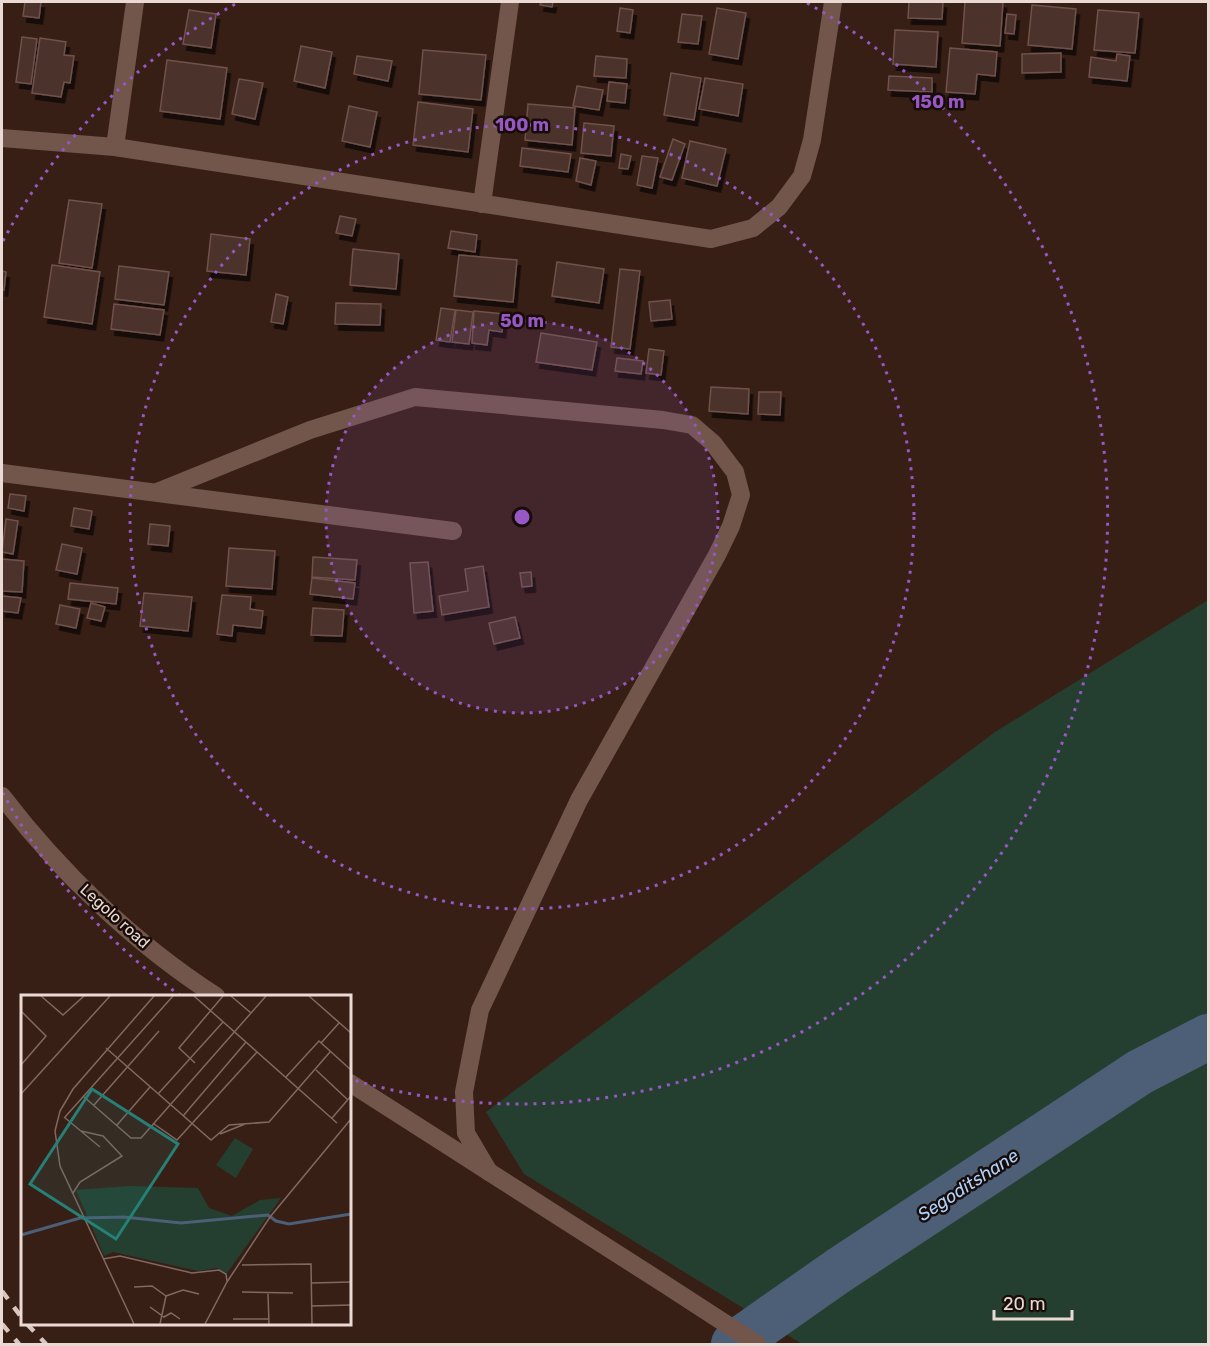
<svg xmlns="http://www.w3.org/2000/svg" width="1210" height="1346" viewBox="0 0 1210 1346" font-family="Rubik,sans-serif">
<style>
.green{fill:#243f2f}
.lines{fill:none;stroke-linecap:round;stroke-linejoin:round}
.river{stroke:#4d5f77;stroke-width:46}
.building{fill:#4c312c;stroke:#6f514b;stroke-width:1.5;filter:url(#shadow)}
.minor{stroke:#72564c;stroke-width:18}
.rail{stroke:#d9c6c0;stroke-width:4.5;stroke-dasharray:10 10;stroke-linecap:butt}
.ring{fill:none;stroke:#9757c4;stroke-width:3;stroke-dasharray:3 6}
.labels{text-anchor:middle;dominant-baseline:central;stroke-width:5;stroke-linejoin:round;paint-order:stroke}
.street-label{font-size:16px;fill:#ebd9d3;stroke:#170c08}
.water-label{font-size:18px;font-style:italic;fill:#add2fe;stroke:#170c08}
.inset-river{fill:none;stroke:#4d5f77;stroke-width:3}
.inset-road{fill:none;stroke:#806962;stroke-width:1.5}
.view{fill:#258078;fill-opacity:0.15;stroke:#258078;stroke-width:3}
.inset-edge{fill:none;stroke:#ebd9d3;stroke-width:3}
.centre{fill:#9757c4;stroke:#170c08;stroke-width:3}
.ring-label{font-size:18px;text-anchor:middle;font-weight:bold;fill:#9757c4;stroke:#170c08;stroke-width:5;stroke-linejoin:round;paint-order:stroke}
</style>
<defs>
<filter id="shadow"><feDropShadow dx="3.5" dy="6" stdDeviation="0" flood-color="#0009"/></filter>
</defs>
<rect width="100%" height="100%" fill="#381f16"/>
<polygon class="green" points="1208,600 1208,1344 802,1344 524,1174 486,1112 995,732"/>
<g class="lines">
<polyline class="river" points="734,1344 838,1271 1140,1072 1208,1037"/>
</g>
<g class="building">
<polygon points="25,2 41,2 39,18 23,16"/>
<polygon points="541,2 553,2 552,7 540,5"/>
<polygon points="909,2 943,2 942,19 908,18"/>
<polygon points="965,2 1003,2 1000,46 962,43"/>
<polygon points="1032,5 1076,9 1072,49 1028,45"/>
<polygon points="620,8 633,10 630,33 617,31"/>
<polygon points="717,8 746,13 738,59 709,54"/>
<polygon points="189,10 216,14 211,48 183,44"/>
<polygon points="1098,10 1139,13 1135,53 1094,50"/>
<polygon points="682,14 702,16 698,44 678,42"/>
<polygon points="1007,14 1016,15 1014,34 1005,33"/>
<polygon points="895,30 938,32 936,67 893,64"/>
<polygon points="22,37 37,39 31,84 16,82"/>
<polygon points="40,38 66,42 64,55 74,56 70,83 64,82 61,97 32,93"/>
<polygon points="301,46 332,52 325,88 294,81"/>
<polygon points="950,48 997,52 995,76 977,74 975,94 946,92"/>
<polygon points="423,50 486,55 481,100 419,94"/>
<polygon points="1061,53 1061,72 1022,73 1022,54"/>
<polygon points="1117,54 1130,56 1127,81 1089,77 1091,57 1116,61"/>
<polygon points="357,56 392,61 388,81 354,74"/>
<polygon points="596,56 627,59 626,78 594,76"/>
<polygon points="167,60 227,68 220,119 160,111"/>
<polygon points="671,73 701,78 694,120 664,115"/>
<polygon points="889,76 932,78 932,92 888,90"/>
<polygon points="705,78 743,84 738,116 699,109"/>
<polygon points="239,79 263,83 255,119 232,114"/>
<polygon points="609,82 627,84 625,103 607,101"/>
<polygon points="577,86 603,90 599,110 573,106"/>
<polygon points="418,102 473,109 468,152 413,145"/>
<polygon points="528,104 575,108 572,145 525,140"/>
<polygon points="349,106 377,112 370,147 342,141"/>
<polygon points="584,123 614,126 611,156 581,153"/>
<polygon points="673,139 685,144 672,180 660,177"/>
<polygon points="690,141 726,149 717,186 682,178"/>
<polygon points="522,148 571,154 568,172 520,166"/>
<polygon points="621,154 631,156 628,169 619,168"/>
<polygon points="642,156 658,158 652,188 637,185"/>
<polygon points="580,158 596,161 591,185 576,181"/>
<polygon points="69,200 102,204 92,268 59,263"/>
<polygon points="340,216 356,219 352,236 336,233"/>
<polygon points="451,231 477,235 475,252 448,248"/>
<polygon points="211,234 250,239 246,275 207,271"/>
<polygon points="353,249 399,254 396,289 350,285"/>
<polygon points="459,255 517,260 513,302 454,296"/>
<polygon points="557,262 604,269 599,303 552,296"/>
<polygon points="52,265 100,272 92,324 44,317"/>
<polygon points="119,266 169,272 164,305 115,299"/>
<polygon points="620,269 640,271 630,349 611,347"/>
<polygon points="2,271 6,272 4,290 2,290"/>
<polygon points="276,294 288,297 283,324 271,322"/>
<polygon points="670,300 672,319 651,321 649,302"/>
<polygon points="336,303 381,304 380,325 335,324"/>
<polygon points="114,304 164,310 160,335 111,329"/>
<polygon points="441,308 455,310 450,342 436,340"/>
<polygon points="456,310 473,312 469,344 452,342"/>
<polygon points="474,311 504,314 502,332 489,330 487,345 472,343"/>
<polygon points="541,333 597,342 592,370 536,362"/>
<polygon points="649,349 664,351 661,375 646,373"/>
<polygon points="617,358 643,361 641,374 615,371"/>
<polygon points="711,387 749,389 748,414 709,411"/>
<polygon points="759,392 781,392 780,415 758,414"/>
<polygon points="10,494 26,496 24,511 8,508"/>
<polygon points="74,508 92,511 89,529 71,526"/>
<polygon points="6,519 18,521 13,554 2,552"/>
<polygon points="150,524 170,526 168,546 148,544"/>
<polygon points="62,544 82,548 77,574 56,570"/>
<polygon points="229,548 275,551 272,589 226,586"/>
<polygon points="313,557 357,560 355,580 312,577"/>
<polygon points="2,559 24,561 22,592 2,591"/>
<polygon points="428,562 433,611 414,613 410,563"/>
<polygon points="483,566 489,607 442,615 439,596 468,591 465,569"/>
<polygon points="531,572 532,586 522,587 520,573"/>
<polygon points="312,578 355,583 353,599 310,594"/>
<polygon points="70,583 118,588 116,604 68,599"/>
<polygon points="144,593 192,597 188,631 140,626"/>
<polygon points="222,595 251,597 250,609 263,611 261,628 233,625 232,636 217,634"/>
<polygon points="2,596 21,598 18,613 2,611"/>
<polygon points="91,603 105,607 101,621 87,618"/>
<polygon points="60,605 80,609 76,628 56,624"/>
<polygon points="313,608 344,610 342,636 311,635"/>
<polygon points="515,617 520,638 494,644 489,623"/>
</g>
<g class="lines">
<g class="minor">
<polyline points="2,138 115,147 711,239 753,228 779,207 802,176 812,140 833,2"/>
<polyline points="115,147 135,2"/>
<polyline points="482,204 510,2"/>
<polyline points="2,473 453,531"/>
<polyline points="157,492 310,430 415,397 663,420 692,425 713,443 735,472 741,495 731,526 717,555 579,800 480,1010 464,1092 466,1133 489,1172"/>
<path d="M2,796C60,872 135,944 216,996"/>
<polyline points="350,1083 666,1285 757,1344"/>
</g>
<g class="rail">
<polyline points="2,1291 22,1318"/>
<polyline points="2,1324 19,1344"/>
<polyline points="27,1324 46,1344"/>
</g>
</g>
<circle cx="522" cy="517" r="196" fill="#9757c4" fill-opacity=".12"/>
<g class="ring">
<circle cx="522" cy="517" r="196"/>
<circle cx="522" cy="517" r="392"/>
<path d="M181 996A588 588 0 0 1 3 793M3 241A588 588 0 0 1 237 3M807 3A588 588 0 0 1 350 1079"/>
</g>
<g class="labels">
<g class="street-label">
<text transform="translate(115 916) rotate(42)">Legolo road</text>
</g>
<g class="water-label">
<text transform="translate(968 1185) rotate(-33)">Segoditshane</text>
</g>
</g>
<g transform="translate(21 995)">
<rect width="330" height="330" fill="#381f16"/>
<path d="M214,143L232,154L215,183L195,170ZM108,191L177,193L188,213L211,221L239,205L260,203L206,278L196,273L177,276L92,257L83,261L55,195Z" fill="#243f2f"/>
<path class="inset-river" d="M0,240L59,223L103,222L160,228L247,220L255,226L268,229L330,219"/>
<path class="inset-road" d="M20,1L42,20L63,1M173,1L316,128M210,1L230,18M288,1L330,38M0,16L25,41L0,70M300,48L318,28M85,53L190,145L208,130L248,127L309,57M174,68L158,53L202,1M295,75L327,105M265,82L298,46L330,75M0,99L89,1M137,99L202,27M62,101L110,143H120L245,1M73,110L138,36M162,121L225,47M43,122L79,152M44,122L152,1M311,123L330,101M133,129L156,145L236,57M96,130L129,92M199,139L224,129M52,198L59,187L101,161L82,141L60,136M82,264L99,261L171,278L198,275L205,279L206,286M221,270L290,269L291,329M290,288L330,287M113,292L131,291L145,301M221,297L272,298M247,298L248,329M145,301L162,295L178,299M290,311L330,310M129,312L143,322L150,318L159,324M212,324H248M113,329L39,171L34,136L39,116L52,94L133,1M139,329L145,301M184,329L206,287L249,222L330,124"/>
<path class="view" d="M71,94L157,149L95,244L9,189Z"/>
<rect width="330" height="330" class="inset-edge"/>
</g>
<circle cx="522" cy="517" r="9" class="centre"/>
<g class="ring-label">
<text x="938" y="108">150 m</text>
<text x="522" y="131">100 m</text>
<text x="522" y="327">50 m</text>
</g>
<rect width="1210" height="1346" fill="none" stroke="#ebd9d3" stroke-width="6"/>
<path d="M994 1310v9h78v-9" fill="none" stroke="#ebd9d3" stroke-width="3"/>
<text x="1003" y="1310" font-size="18" fill="#ebd9d3" stroke="#170c08" stroke-width="4.5" paint-order="stroke">20 m</text>
</svg>
